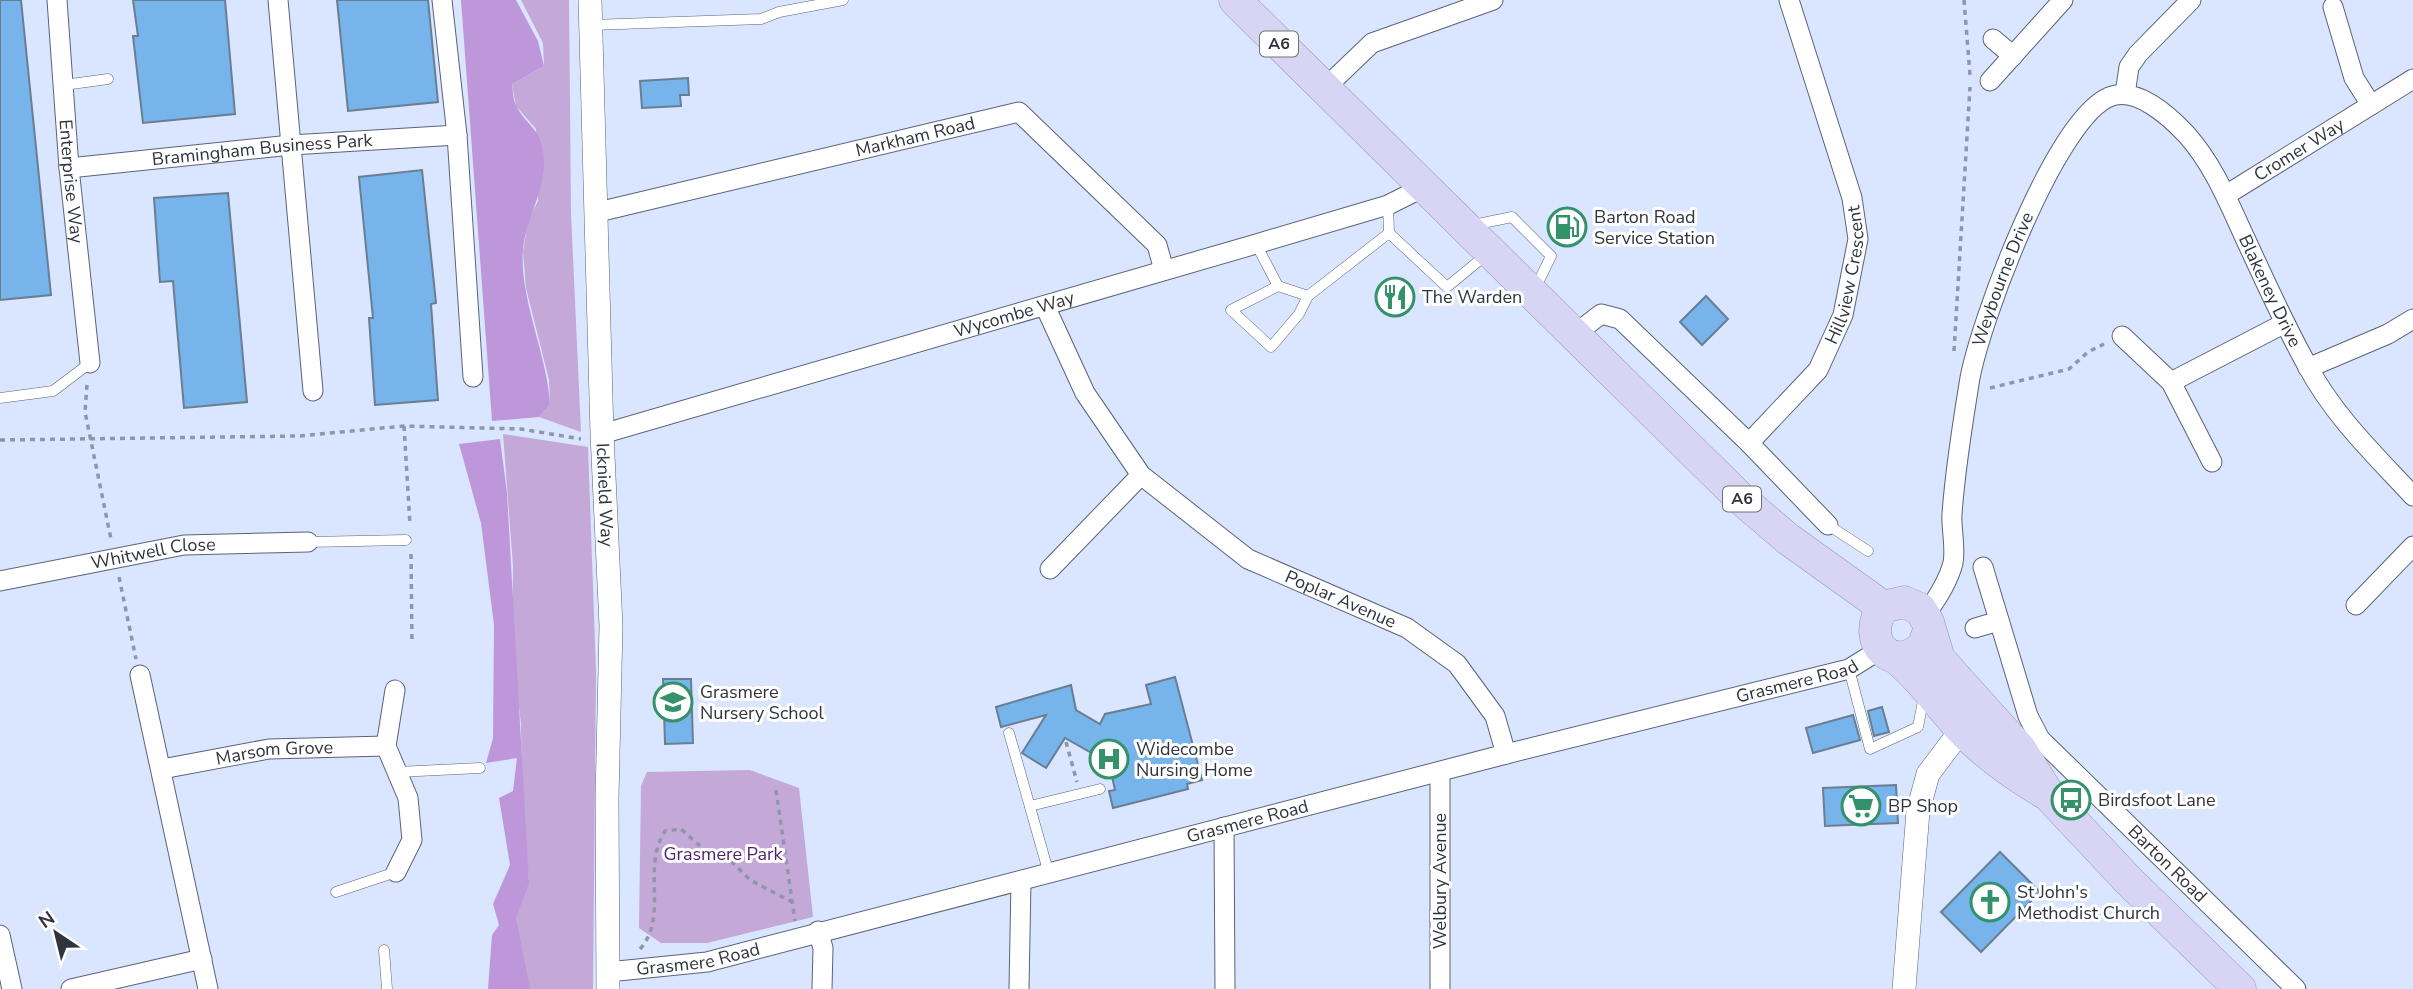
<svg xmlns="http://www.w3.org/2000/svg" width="2413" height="989" viewBox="0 0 2413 989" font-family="'Nunito Sans',sans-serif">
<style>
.green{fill:#c3a8d8}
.forest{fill:#bd97da}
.building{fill:#76b4eb;stroke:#6a7e91;stroke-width:2}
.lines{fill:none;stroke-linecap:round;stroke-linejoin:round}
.service-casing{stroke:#5a637a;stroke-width:11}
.minor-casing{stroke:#5a637a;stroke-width:21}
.tertiary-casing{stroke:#5a637a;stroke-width:24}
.trunk-casing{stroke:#9696b3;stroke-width:33}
.path{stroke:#8e96a9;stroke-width:3.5;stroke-dasharray:5 5;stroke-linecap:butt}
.service{stroke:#fff;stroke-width:10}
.minor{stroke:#fff;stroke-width:19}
.tertiary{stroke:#fff;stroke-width:23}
.trunk{stroke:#d7d4f4;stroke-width:32}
.labels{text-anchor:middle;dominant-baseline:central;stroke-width:6;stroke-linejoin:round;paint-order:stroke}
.shield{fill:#fff;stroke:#6d7178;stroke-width:2}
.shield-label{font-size:16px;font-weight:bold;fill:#2f343e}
.street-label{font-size:18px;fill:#2f343e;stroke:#fff}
.poi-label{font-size:18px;fill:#2f343e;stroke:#fff;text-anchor:start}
.park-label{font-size:18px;fill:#501f6d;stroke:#fff}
</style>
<rect width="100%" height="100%" fill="#dae5ff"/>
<g class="green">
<polygon points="521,0 569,0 571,214 581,432 539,417 550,404 549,380 526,288 523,252 528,220 538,201 536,129 516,106 512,84 544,66 543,43"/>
<polygon points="503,434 588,447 596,672 593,989 529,989 514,921 529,880 522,817 521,724 512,650 513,566"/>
<polygon points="750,770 799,788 813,917 707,943 661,943 639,928 641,786 647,772"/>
</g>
<g class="forest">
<path d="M461,0H516L538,41L544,66L512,84C513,91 513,100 516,105C524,123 540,128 543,151C549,187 526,215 523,250C519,297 547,354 550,404L539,417L492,421Z"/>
<polygon points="500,439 507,493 529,883 516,918 530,989 488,989 492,935 499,925 493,904 510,865 499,798 513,791 517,758 486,763 493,738 494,625 481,523 459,444"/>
</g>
<g class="building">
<polygon points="0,0 21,0 51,295 0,300"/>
<polygon points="133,0 225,0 235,114 143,123 133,36 138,36"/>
<polygon points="337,0 428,0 438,102 348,111"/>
<polygon points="688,78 689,95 680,95 681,106 642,108 640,81"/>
<polygon points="422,170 436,303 431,304 438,400 375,405 369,318 373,318 359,177"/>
<polygon points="228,193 247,402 184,408 173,281 160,282 154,198"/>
<polygon points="1706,296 1728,319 1702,345 1680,322"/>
<polygon points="1175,677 1202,780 1187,784 1188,789 1113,808 1109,791 1115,790 1109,763 1065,738 1046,768 1022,753 1046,715 1001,727 996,707 1071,685 1076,710 1100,724 1105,714 1151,704 1146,685"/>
<polygon points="663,679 691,679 693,743 665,744"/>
<polygon points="1882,707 1889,732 1874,736 1868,711"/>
<polygon points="1853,715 1860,740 1813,753 1806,728"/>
<polygon points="1896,785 1898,823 1825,826 1823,788"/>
<polygon points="2000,852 2040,892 1981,952 1941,912"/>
</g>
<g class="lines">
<defs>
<g id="service">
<polyline points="592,25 761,19 779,12 843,0"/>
<polyline points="64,85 108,79"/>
<polyline points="1473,225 1512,217 1551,256 1535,289"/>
<polyline points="1389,233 1447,287 1486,255"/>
<polyline points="1256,244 1278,286 1308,296 1389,233 1388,205"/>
<polyline points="1278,286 1231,310 1271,347 1299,314 1308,296"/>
<polyline points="0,398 53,391 90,363"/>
<polyline points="1828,525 1868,551"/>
<polyline points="308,542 406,540"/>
<polyline points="1849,669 1870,749 1918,727 1924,696"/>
<polyline points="1009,733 1049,874"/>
<polyline points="397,772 480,768"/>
<polyline points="1030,806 1100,789"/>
<polyline points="336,892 396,872"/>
<polyline points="384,950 387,989"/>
</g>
<g id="minor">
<path id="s1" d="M57,0L69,168L90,363"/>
<polyline points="278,0 313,391"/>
<polyline points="442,0 457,135 473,377"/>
<polyline points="2333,7 2354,78 2371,105"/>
<polyline points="1993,39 2013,56"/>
<polyline points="1990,81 2063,0"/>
<polyline points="1324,89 1372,43 1493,0"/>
<polyline points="2125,94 2129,67 2138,54 2191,0"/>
<path id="s2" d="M69,168L291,145L457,135"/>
<path id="s3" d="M2226,195L2413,79"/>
<path id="s4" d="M598,212L1019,112L1157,245L1164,270"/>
<path id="s5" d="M1045,306L1085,393L1141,475L1248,559L1407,628L1457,664L1495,716L1506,754"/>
<polyline points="1574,335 1601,314 1620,319 1749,443 1828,525"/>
<polyline points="2122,336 2171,382 2212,462"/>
<polyline points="2308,368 2388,334 2413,319"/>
<polyline points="2171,382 2285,323"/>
<path id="s6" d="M602,434L1256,244L1388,205L1424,187"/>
<path id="s7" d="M1749,443L1818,370L1843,315L1858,239L1852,198L1789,0"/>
<path id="s8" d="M1983,567L2028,716L2040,739L2296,989"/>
<polyline points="1050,569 1141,475"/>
<path id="s9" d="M0,581L184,545L308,542"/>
<polyline points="2356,605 2413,546"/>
<path id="s10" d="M1925,615C1937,599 1948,582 1953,563C1956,547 1951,529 1952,514C1955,471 1962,427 1969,384C1977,328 2057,113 2112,96C2138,88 2169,116 2186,134C2213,164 2228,201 2245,238C2265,281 2284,324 2307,365C2333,415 2375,455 2413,496"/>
<polyline points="1975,628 1999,621"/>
<polyline points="140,675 208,989"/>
<polyline points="395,690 386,746 408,798 412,840 396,872"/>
<path id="s11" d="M162,769L269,749L386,746"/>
<polyline points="1224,827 1225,989"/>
<polyline points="818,931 823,948 822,989"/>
<polyline points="0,935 12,989"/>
<path id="s12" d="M608,972L707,962L1506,754L1849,669L1881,649"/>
<polyline points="71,989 202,959"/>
<polyline points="1019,989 1021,881"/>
<polyline points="1440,989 1440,772"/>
</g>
<g id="tertiary">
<path id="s13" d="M590,0L602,434L611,626L607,798L608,989"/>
<polyline points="1904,989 1918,811 1928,774 1962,729"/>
</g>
<g id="trunk">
<polyline points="1235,0 1740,498 1788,539 1883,607"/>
<path d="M1929,630L1924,645C1895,676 1859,643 1883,607L1904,602L1920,609L1928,622L1939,659L2020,749L2050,797L2128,880L2240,989"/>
<path d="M1895,657C1921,678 1939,705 1961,729C1986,755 2013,774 2043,792"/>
</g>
</defs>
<use href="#service" class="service-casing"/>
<use href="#minor" class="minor-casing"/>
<use href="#tertiary" class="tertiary-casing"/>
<use href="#trunk" class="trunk-casing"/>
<g class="path">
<polyline points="1964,0 1970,75"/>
<polyline points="1954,351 1970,87"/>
<polyline points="87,385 85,412 111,539"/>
<polyline points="1990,388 2069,369 2088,352 2104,344"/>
<polyline points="404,426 410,525"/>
<polyline points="0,440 299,436 404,426 521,429 581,439"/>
<polyline points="411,554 412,644"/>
<polyline points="119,577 136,659"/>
<polyline points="1066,742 1077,782"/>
<polyline points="776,790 795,921"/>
<path d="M640,949C669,917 641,868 665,831L681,829L708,853L732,862L750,880L792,902"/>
</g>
<use href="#service" class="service"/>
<use href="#minor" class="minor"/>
<use href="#tertiary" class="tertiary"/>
<use href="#trunk" class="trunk"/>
</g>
<defs>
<symbol id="fuel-ring" viewBox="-11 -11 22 22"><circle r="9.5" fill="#fff" stroke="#34926b" stroke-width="1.5"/><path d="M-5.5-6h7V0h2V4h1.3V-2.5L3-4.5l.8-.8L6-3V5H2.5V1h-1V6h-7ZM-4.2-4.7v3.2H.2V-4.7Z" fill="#34926b"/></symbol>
<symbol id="restaurant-ring" viewBox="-11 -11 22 22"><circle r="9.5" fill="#fff" stroke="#34926b" stroke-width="1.5"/><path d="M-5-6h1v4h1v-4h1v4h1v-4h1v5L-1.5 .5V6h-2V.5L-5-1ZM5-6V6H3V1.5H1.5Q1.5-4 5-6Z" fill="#34926b"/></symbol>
<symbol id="school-ring" viewBox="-11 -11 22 22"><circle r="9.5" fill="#fff" stroke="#34926b" stroke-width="1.5"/><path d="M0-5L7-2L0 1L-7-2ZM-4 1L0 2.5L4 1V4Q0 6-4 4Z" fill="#34926b"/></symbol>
<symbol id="hospital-ring" viewBox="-11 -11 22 22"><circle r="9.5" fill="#fff" stroke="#34926b" stroke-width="1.5"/><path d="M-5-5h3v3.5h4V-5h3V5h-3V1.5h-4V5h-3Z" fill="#34926b"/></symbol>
<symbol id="bus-ring" viewBox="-11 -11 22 22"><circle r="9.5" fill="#fff" stroke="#34926b" stroke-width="1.5"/><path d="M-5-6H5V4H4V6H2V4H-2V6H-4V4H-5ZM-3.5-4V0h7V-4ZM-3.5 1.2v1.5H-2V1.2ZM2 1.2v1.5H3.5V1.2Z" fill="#34926b"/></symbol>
<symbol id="supermarket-ring" viewBox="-11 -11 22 22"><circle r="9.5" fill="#fff" stroke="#34926b" stroke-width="1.5"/><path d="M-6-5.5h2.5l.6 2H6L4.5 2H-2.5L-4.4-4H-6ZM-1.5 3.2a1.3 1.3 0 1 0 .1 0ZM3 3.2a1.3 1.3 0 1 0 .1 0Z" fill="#34926b"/></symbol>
<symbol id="church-ring" viewBox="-11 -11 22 22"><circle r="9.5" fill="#fff" stroke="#34926b" stroke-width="1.5"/><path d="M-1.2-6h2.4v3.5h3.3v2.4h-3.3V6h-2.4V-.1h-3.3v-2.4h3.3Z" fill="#34926b"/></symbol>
</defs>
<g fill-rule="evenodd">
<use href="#fuel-ring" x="1545" y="205" width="44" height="44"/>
<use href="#restaurant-ring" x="1373" y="275" width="44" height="44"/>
<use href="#school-ring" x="651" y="680" width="44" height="44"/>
<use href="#hospital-ring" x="1087" y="737" width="44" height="44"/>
<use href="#bus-ring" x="2049" y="778" width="44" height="44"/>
<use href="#supermarket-ring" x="1839" y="784" width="44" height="44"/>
<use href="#church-ring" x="1968" y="880" width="44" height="44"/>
</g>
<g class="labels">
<g class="shield">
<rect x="1260" y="31.5" width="38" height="25" rx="5"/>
<rect x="1723" y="486.5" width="38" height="25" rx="5"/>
</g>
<g class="shield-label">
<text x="1279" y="44">A6</text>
<text x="1742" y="499">A6</text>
</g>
<g class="street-label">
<text stroke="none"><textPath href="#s4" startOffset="326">Markham Road</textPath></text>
<text stroke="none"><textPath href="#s2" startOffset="194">Bramingham Business Park</textPath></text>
<text stroke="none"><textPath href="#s3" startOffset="86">Cromer Way</textPath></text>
<text stroke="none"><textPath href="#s1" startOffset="182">Enterprise Way</textPath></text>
<text stroke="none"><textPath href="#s7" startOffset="201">Hillview Crescent</textPath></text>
<text stroke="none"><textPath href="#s10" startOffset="350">Weybourne Drive</textPath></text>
<text stroke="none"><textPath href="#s10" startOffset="833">Blakeney Drive</textPath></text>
<text stroke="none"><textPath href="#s6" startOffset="429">Wycombe Way</textPath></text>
<text stroke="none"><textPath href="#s13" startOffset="495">Icknield Way</textPath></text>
<text stroke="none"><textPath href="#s9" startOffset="156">Whitwell Close</textPath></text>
<text stroke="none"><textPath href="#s5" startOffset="432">Poplar Avenue</textPath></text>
<text stroke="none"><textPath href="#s12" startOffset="1225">Grasmere Road</textPath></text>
<text stroke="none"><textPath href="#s11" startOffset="114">Marsom Grove</textPath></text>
<text stroke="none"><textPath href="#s12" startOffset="658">Grasmere Road</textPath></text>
<text stroke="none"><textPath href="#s8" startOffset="360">Barton Road</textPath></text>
<text transform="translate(1440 881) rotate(-90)">Welbury Avenue</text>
<text stroke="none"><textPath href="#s12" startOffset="91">Grasmere Road</textPath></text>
</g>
<g class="poi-label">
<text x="1594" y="217">Barton Road<tspan x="1594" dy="21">Service Station</tspan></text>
<text x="1422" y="297">The Warden</text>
<text x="700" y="692">Grasmere<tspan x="700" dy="21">Nursery School</tspan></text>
<text x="1136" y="749">Widecombe<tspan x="1136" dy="21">Nursing Home</tspan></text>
<text x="2098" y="800">Birdsfoot Lane</text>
<text x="1888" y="806">BP Shop</text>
<text x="2017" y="892">St John's<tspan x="2017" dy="21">Methodist Church</tspan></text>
</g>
<g class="park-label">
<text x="723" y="854">Grasmere Park</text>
</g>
</g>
<g transform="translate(56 933) rotate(325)" stroke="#ffffff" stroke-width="5" paint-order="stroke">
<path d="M0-5L12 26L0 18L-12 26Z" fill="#2f343e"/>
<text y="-10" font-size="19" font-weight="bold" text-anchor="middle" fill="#2f343e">N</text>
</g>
</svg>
